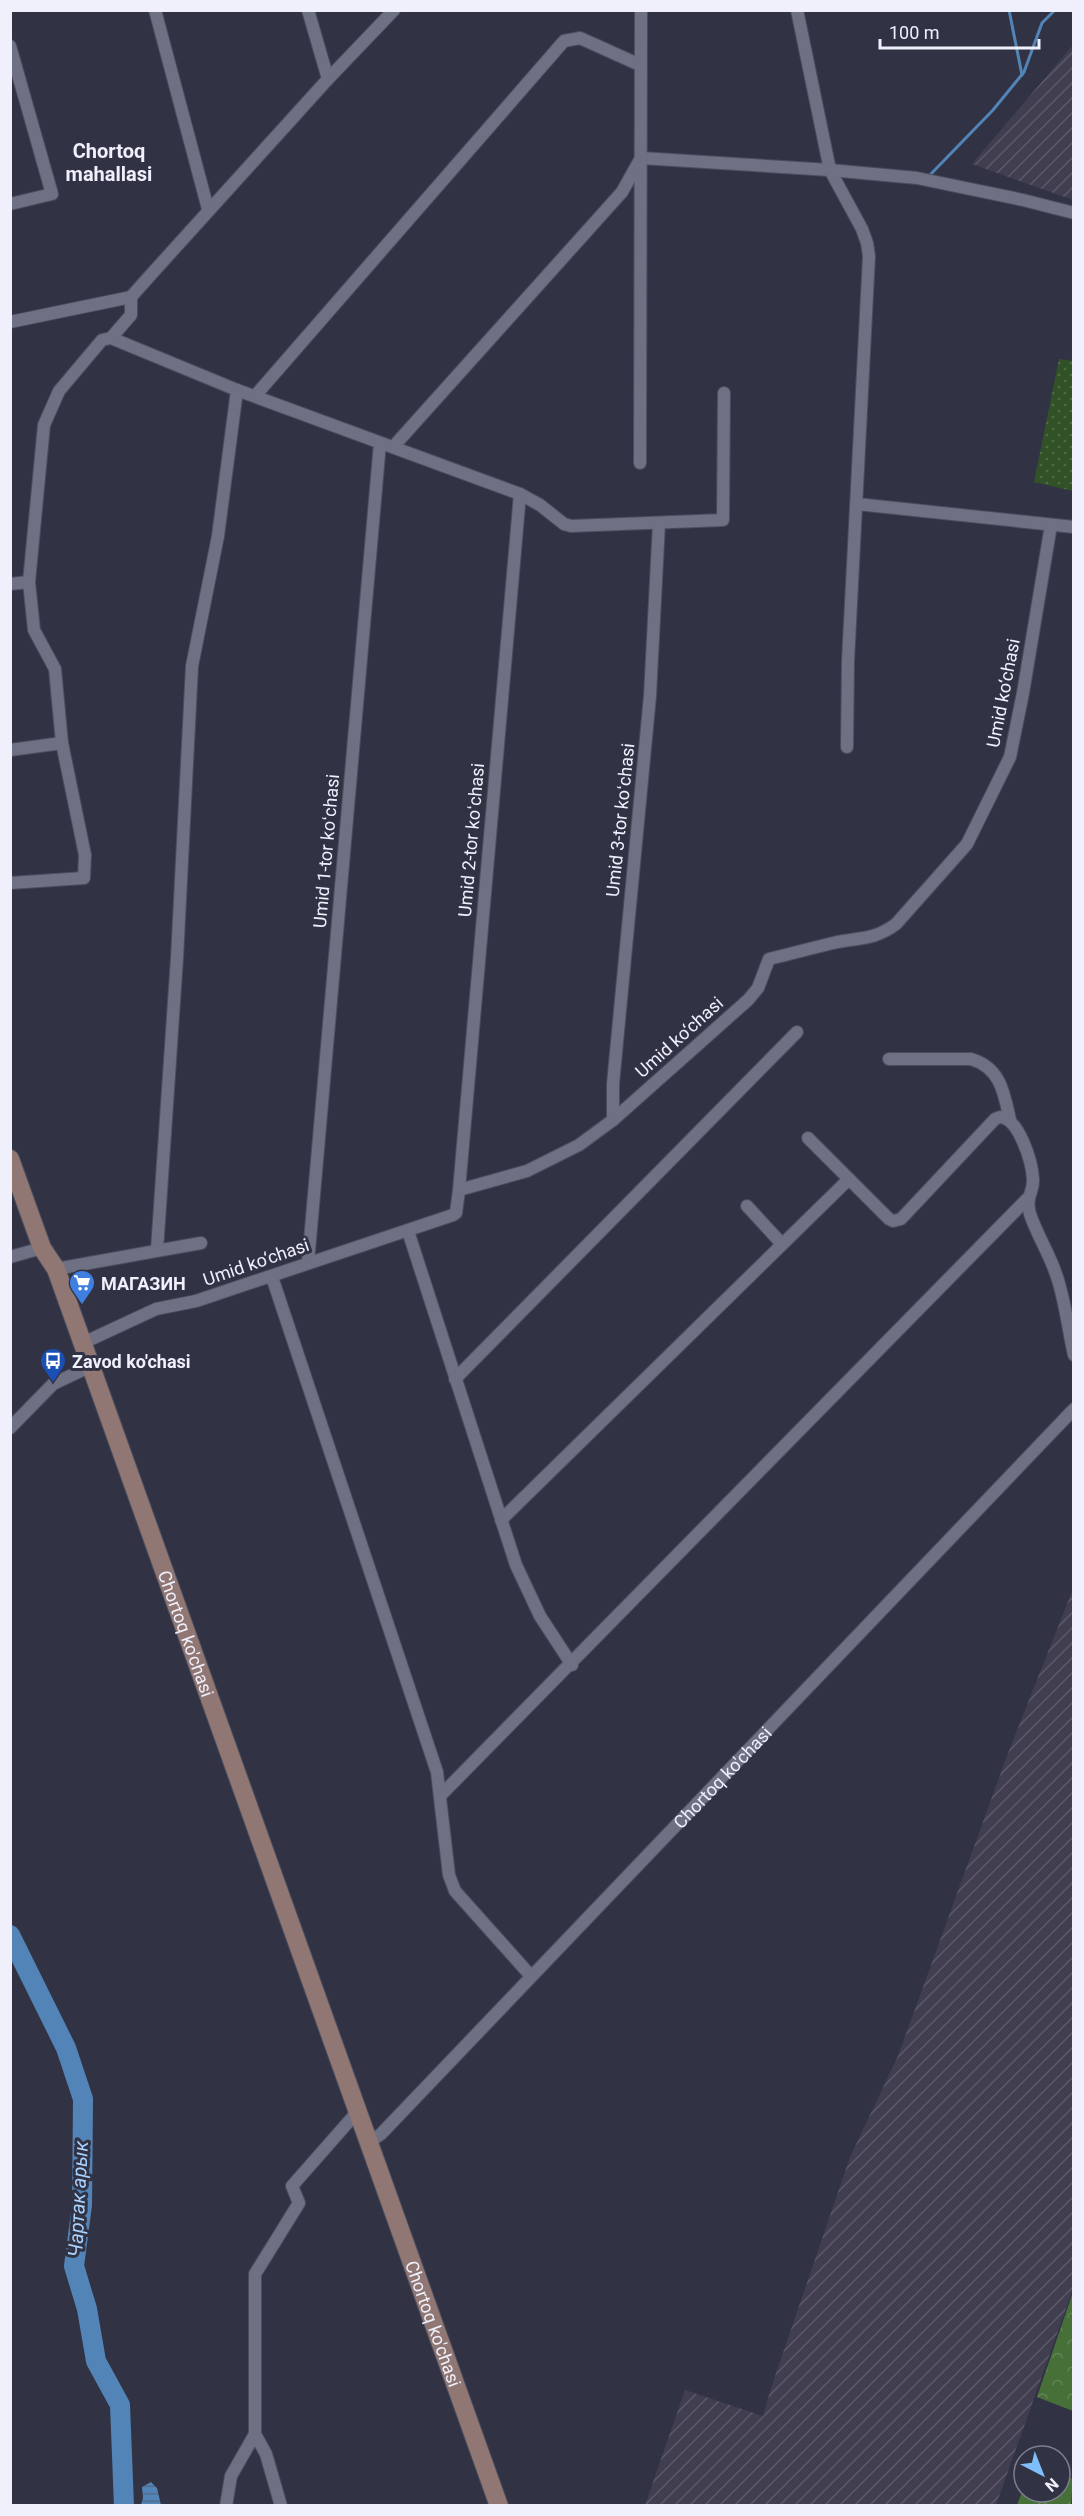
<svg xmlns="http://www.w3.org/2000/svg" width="1084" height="2516" viewBox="0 0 1084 2516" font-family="Roboto,sans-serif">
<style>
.industrial{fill:url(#industrial-furrows)}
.grass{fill:url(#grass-dots)}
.forest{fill:url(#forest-crowns)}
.water{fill:url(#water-rules)}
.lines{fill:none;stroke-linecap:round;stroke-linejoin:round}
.stream{stroke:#5384b7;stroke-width:3}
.river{stroke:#5384b7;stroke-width:20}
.street-casing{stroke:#4c4e5d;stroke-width:14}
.secondary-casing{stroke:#4c4e5d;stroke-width:20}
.street{stroke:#6e7084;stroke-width:12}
.secondary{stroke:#907774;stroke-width:18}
.labels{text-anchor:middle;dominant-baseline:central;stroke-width:6;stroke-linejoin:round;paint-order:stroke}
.street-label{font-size:18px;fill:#eff0fc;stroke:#313345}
.poi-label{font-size:18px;font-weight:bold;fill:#eff0fc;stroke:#313345;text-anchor:start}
.neighbourhood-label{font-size:20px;font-weight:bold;fill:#eff0fc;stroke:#313345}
.water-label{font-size:20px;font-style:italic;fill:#a9d1fd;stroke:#313345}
</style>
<defs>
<pattern id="industrial-furrows" width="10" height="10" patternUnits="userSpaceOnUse" patternTransform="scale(1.5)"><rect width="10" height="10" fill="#403e4f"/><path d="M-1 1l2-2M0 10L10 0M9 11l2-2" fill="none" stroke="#5c5a69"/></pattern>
<pattern id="grass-dots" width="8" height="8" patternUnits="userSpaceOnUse" patternTransform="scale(1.5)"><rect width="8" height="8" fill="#315126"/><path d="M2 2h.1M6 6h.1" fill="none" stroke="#4f6a46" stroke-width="1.8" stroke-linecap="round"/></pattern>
<pattern id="forest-crowns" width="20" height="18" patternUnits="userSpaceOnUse" patternTransform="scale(1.5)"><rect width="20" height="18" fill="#477039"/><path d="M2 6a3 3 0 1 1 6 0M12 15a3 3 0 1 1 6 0" fill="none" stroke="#628557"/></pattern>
<pattern id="water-rules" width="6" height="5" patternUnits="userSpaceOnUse" patternTransform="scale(1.5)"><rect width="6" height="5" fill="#5384b7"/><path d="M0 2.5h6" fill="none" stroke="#4f6c8c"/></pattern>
</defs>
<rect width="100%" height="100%" fill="#313345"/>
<g class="industrial">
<polygon points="1073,45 1073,200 972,164"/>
<polygon points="1073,1589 1073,2289 996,2505 645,2505 685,2390 763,2416 770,2391 850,2157 898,2056 1008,1753"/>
</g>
<polygon class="grass" points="1059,359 1073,361 1073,491 1034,482"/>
<g class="forest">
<polygon points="1073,2292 1073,2411 1037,2397"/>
<polygon points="1060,2474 1073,2479 1071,2505 1017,2505 1024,2487 1024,2492 1060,2492"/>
</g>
<polygon class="water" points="151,2482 157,2488 161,2505 141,2505 143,2498 142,2487"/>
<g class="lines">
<g class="stream">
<polyline points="1009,10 1022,75"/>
<polyline points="928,177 993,110 1024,72 1042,23 1055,10"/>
</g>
<polyline class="river" points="10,1935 66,2048 83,2099 82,2205 74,2266 87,2309 96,2361 120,2405 124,2506"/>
<defs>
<g id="street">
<polyline points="155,10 208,209"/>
<polyline points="308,10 328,79"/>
<polyline points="797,10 830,170 862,229 867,243 869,256 848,661 847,747"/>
<polyline points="10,46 52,194 10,204"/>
<polyline points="10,322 131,297"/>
<polyline points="111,338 237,390 520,494 540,505 564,524 571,526 723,520 724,393"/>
<polyline points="255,396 564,41 580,38 640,65"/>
<polyline points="393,447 622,192 641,158 830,170 917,178 1023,200 1074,213"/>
<polyline points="640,463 641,10"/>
<polyline points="857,504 1074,527"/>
<polyline points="10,584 29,582"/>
<polyline points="10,750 62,743"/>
<polyline points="10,883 84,878 85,855 62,743 55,669 34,630 29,582 44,425 59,391 102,340 111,338 131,315 131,297 156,269 328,79 394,10"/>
<path d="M889,1059H971C1001,1068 1004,1093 1010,1120"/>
<polyline points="613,1120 613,1084 650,696 659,523"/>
<polyline points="808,1138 849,1179"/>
<polyline points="459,1190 520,494"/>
<polyline points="747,1206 782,1244"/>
<polyline points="408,1231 516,1565 540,1616 572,1665"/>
<polyline points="157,1250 177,958 192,666 218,536 237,390"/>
<polyline points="10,1257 42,1248"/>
<polyline points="308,1263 380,443"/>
<polyline points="56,1269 201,1243"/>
<polyline points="272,1277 437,1772 449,1875 455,1891 530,1975"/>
<path d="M83,1343L156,1309L196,1301L453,1215L456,1213L459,1190L527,1171L579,1145L613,1120L748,1000L758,988L769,959C790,954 812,948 833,943C859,937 873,941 896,924L967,844L1010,757L1023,693L1051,525"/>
<polyline points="455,1379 797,1032"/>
<polyline points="10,1428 53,1384 91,1366"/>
<path d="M501,1520L849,1179L889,1219L893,1221L901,1219L995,1119L1000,1117C1019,1118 1032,1162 1033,1179C1034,1193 1025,1195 1030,1214C1037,1235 1049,1253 1056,1274C1065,1299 1068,1329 1074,1355"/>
<polyline points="441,1795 1027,1199"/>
<path id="s1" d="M369,2142L381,2134L1074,1409"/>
<polyline points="226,2506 231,2476 255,2434"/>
<polyline points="281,2506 266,2454 255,2434 255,2274 299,2203 292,2186 358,2111"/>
</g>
<g id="secondary">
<path id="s2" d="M10,1159L42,1248L56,1269L499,2506"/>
</g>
</defs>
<use href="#street" class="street-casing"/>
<use href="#secondary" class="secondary-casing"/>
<use href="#street" class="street"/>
<use href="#secondary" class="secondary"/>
</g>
<defs>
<symbol id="supermarket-pin" viewBox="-11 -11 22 30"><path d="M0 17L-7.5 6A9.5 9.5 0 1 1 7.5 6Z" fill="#3f7fe0" stroke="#313345"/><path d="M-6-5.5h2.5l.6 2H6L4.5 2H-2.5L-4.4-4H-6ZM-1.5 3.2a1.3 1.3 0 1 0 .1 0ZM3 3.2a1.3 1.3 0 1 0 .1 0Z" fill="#fff"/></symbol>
<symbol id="bus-pin" viewBox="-11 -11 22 30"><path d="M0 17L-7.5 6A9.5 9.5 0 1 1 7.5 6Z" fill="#1a4fb4" stroke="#313345"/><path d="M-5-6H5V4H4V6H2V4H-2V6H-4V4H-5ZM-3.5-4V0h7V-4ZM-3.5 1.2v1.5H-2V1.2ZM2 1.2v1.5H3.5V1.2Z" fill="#fff"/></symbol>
</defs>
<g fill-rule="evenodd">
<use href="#supermarket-pin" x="67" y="1268" width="30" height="40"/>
<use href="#bus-pin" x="38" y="1346" width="30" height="40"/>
</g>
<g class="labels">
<g class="street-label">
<text transform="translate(1003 693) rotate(-79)">Umid ko‘chasi</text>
<text transform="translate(620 820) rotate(-84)">Umid 3-tor koʻchasi</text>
<text transform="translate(471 840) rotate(-85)">Umid 2-tor koʻchasi</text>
<text transform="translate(326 851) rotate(-85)">Umid 1-tor koʻchasi</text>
<text transform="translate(679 1037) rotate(-42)">Umid ko‘chasi</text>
<text transform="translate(256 1262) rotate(-19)">Umid ko‘chasi</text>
<text stroke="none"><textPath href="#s2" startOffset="507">Chortoq ko'chasi</textPath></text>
<text stroke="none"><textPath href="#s1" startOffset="508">Chortoq ko'chasi</textPath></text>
<text stroke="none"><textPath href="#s2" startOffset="1240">Chortoq ko'chasi</textPath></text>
</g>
<g class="poi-label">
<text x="101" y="1283">МАГАЗИН</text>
<text x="72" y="1361">Zavod ko'chasi</text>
</g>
<g class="neighbourhood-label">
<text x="109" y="151">Chortoq<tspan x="109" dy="23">mahallasi</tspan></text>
</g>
<g class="water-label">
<text transform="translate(78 2199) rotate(-87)">Чартак арык</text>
</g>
</g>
<rect width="1084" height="2516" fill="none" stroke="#eff0fc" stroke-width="24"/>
<g transform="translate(1042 2474) rotate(138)"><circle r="28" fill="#313345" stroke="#7d7f8e" stroke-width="1.5"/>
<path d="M0-4.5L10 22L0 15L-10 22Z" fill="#7ebef9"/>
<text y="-9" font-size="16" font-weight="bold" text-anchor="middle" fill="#eff0fc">N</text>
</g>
<path d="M880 39v9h159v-9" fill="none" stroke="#eff0fc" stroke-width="3"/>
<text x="889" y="39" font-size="18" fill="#eff0fc" stroke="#313345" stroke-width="4.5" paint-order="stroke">100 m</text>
</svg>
